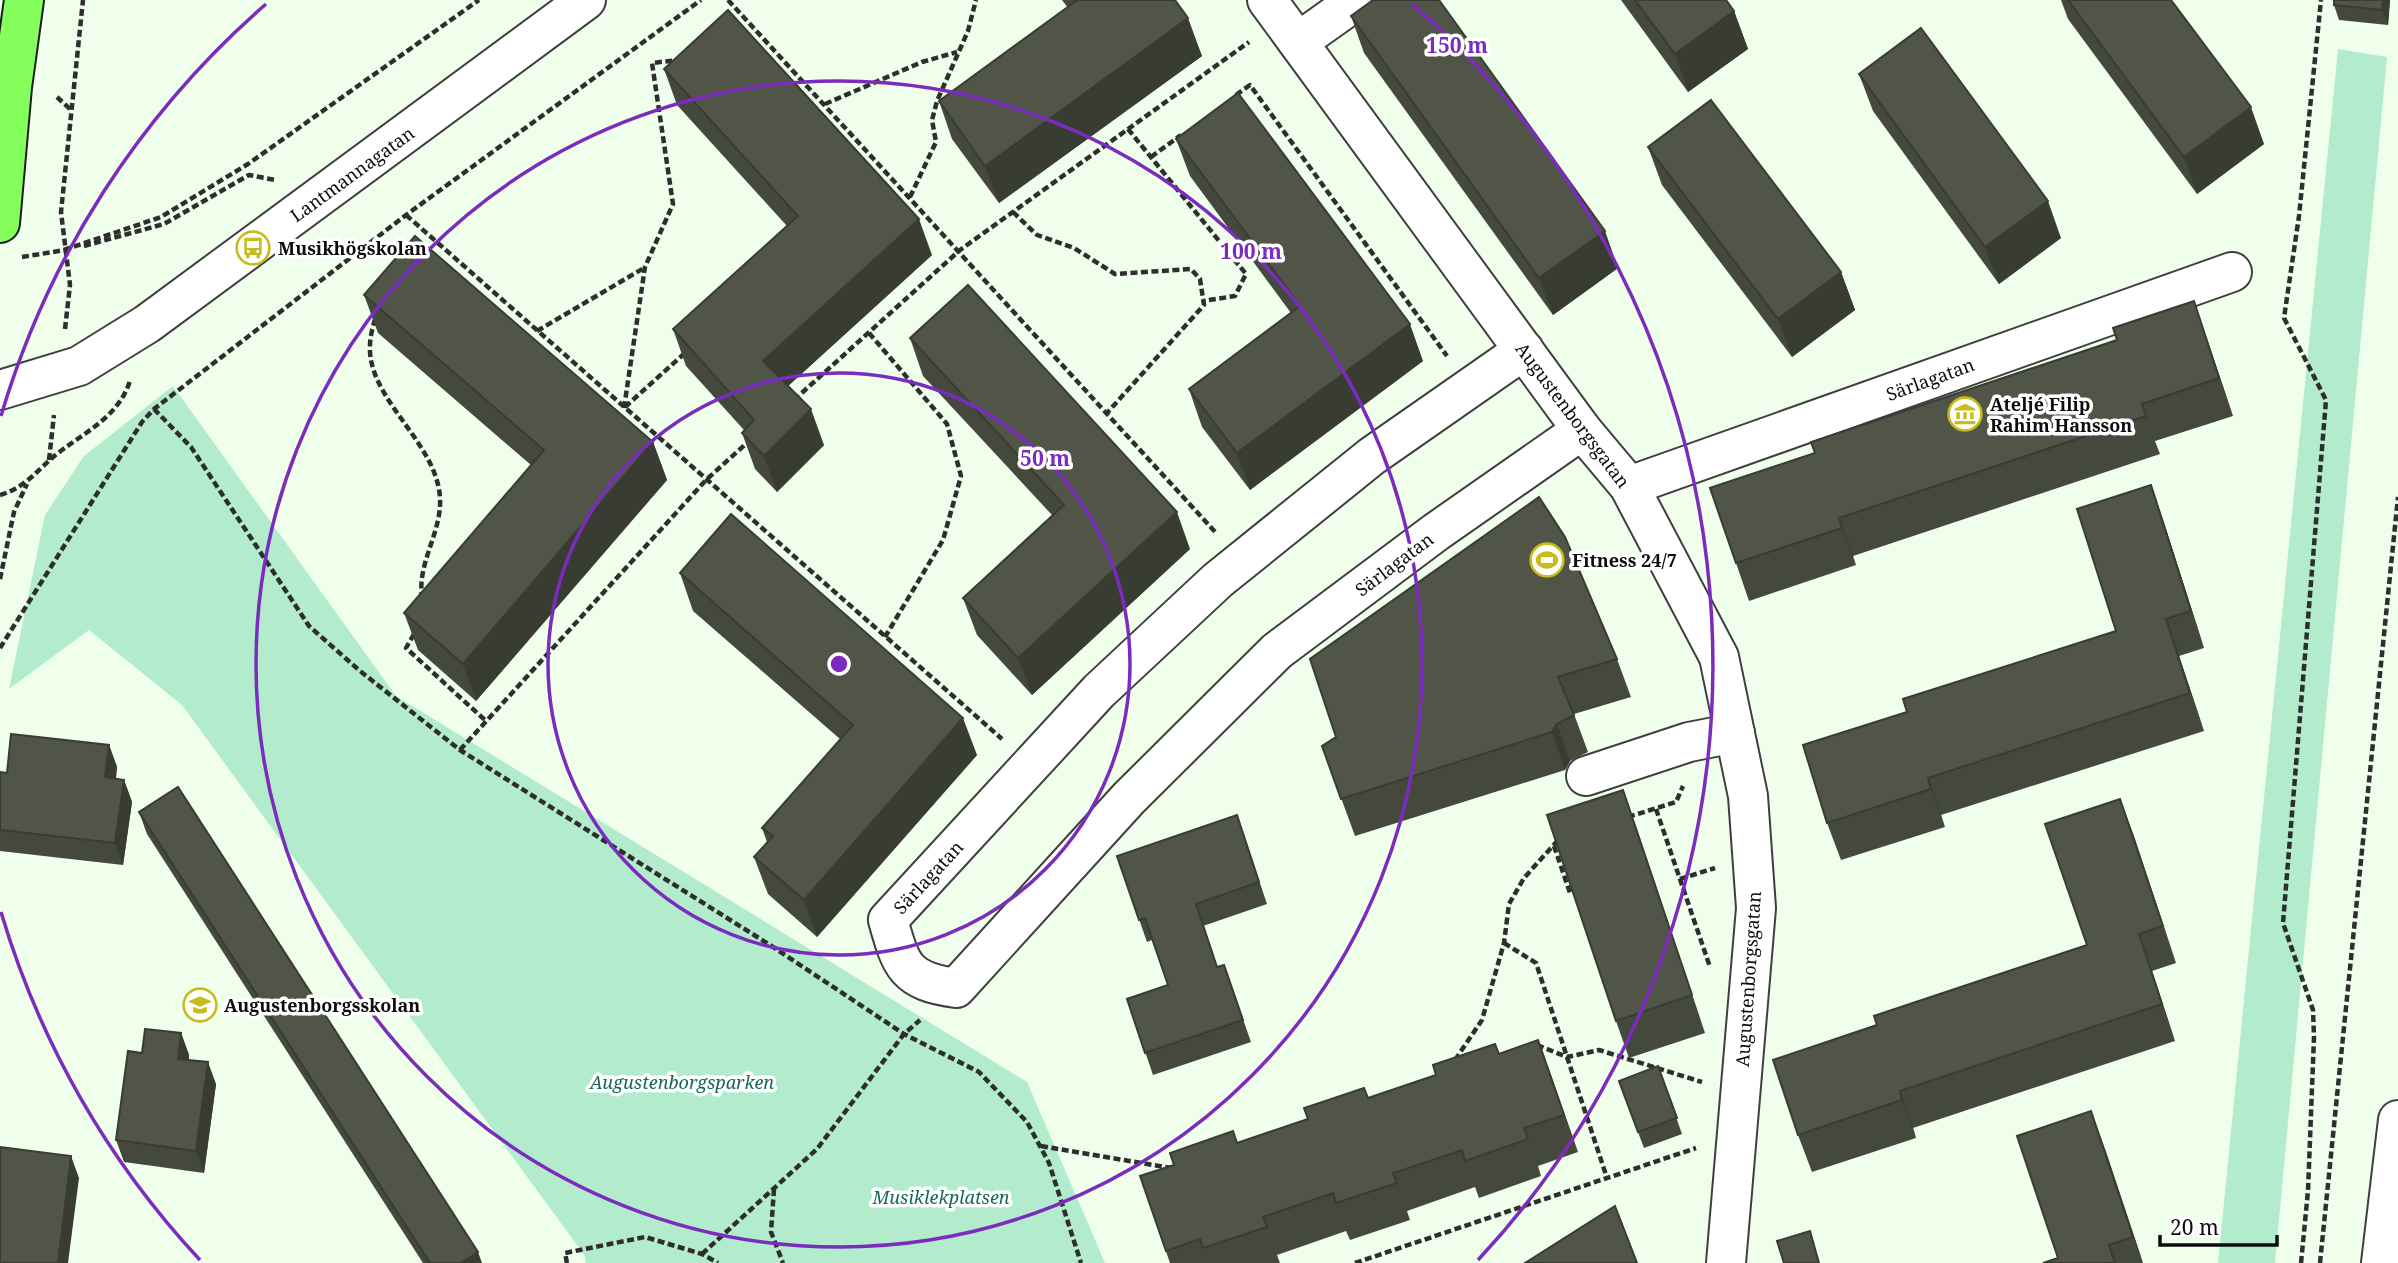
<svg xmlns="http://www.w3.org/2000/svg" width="2398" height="1263" viewBox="0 0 2398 1263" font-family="'Noto Serif',serif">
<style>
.green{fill:#b2eccd}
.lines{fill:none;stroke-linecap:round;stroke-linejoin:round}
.minor-casing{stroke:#3f3f3f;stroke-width:42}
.major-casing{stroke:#1d1d1d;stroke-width:42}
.path{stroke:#2e2e2e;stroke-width:4.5;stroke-dasharray:7 3.5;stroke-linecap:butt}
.minor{stroke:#fff;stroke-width:38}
.major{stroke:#84ff5b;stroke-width:38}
.wall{fill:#45493d}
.shaded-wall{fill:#383c32}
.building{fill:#505547;stroke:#383c32;stroke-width:2}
.ring{fill:none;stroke:#7b2cbf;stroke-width:3.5}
.labels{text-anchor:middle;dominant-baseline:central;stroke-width:7;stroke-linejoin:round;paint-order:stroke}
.street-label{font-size:18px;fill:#0c0c0c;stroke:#fff}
.poi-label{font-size:18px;font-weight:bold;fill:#0c0c0c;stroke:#fff;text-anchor:start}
.park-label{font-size:18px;font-style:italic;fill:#186857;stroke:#fff}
.centre{fill:#7b2cbf;stroke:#fff;stroke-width:3.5}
.ring-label{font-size:21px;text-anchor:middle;font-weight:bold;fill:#7b2cbf;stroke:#fff;stroke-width:7;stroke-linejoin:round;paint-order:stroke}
</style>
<rect width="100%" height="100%" fill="#efffeb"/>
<g class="green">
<polygon points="2338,49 2387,57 2275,1263 2218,1263"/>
<polygon points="173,386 396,696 1027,1082 1105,1263 586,1263 585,1256 182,705 89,630 9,689 45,515 84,456"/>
</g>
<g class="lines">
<defs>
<g id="minor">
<polyline points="1267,0 1582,430 1629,486 1719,657 1748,796 1756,908 1726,1263"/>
<polyline points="1298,42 1357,0"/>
<path d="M1524,350L1372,456L1218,580L1099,691L888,920C901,966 905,981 956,988L1129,798L1277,651L1436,532L1582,430"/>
<polyline points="0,390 79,366 147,324 586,0"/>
<polyline points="1629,486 2232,272"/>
<polyline points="1586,776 1689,742 1735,733"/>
<polyline points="2381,1263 2398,1120"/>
</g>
<polyline id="major" points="0,223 12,87 24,0"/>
</defs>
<use href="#minor" class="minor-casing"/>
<use href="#major" class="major-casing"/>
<g class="path">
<polyline points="728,0 1217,534"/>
<polyline points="1236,95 1250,85 1447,356"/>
<polyline points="57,97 70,109"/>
<polyline points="825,104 922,62 957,52"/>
<polyline points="1128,129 1246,274 1235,296 1203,301"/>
<polyline points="1151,157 1181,135"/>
<polyline points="910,197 936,142 932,120 937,101 968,31 976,0"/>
<polyline points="1013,212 1037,235 1074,248 1115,274 1191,269 1200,279 1204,305 1107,413"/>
<polyline points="406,215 1002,739"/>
<polyline points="84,246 164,224 249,175 275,180"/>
<polyline points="64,250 161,217 248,164 479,0"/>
<polyline points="22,257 65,250"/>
<path d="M375,319C373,327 370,336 370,345C367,399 437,442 440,498C442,532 417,563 422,597"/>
<polyline points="65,329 70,285 61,212 83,0"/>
<polyline points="537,331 644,268"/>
<polyline points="869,333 947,424 961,476 943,540 885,637"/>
<polyline points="794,400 960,250 1249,42"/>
<polyline points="625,407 686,352"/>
<polyline points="624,408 645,267 673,204 652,63 678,60"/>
<polyline points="154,409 191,447 309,626 360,671 460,750 770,945 904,1034 979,1072 1027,1122 1049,1163 1081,1263"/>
<polyline points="49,460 54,415"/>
<path d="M0,495C28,487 40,466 62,450C89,430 119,415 130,381"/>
<polyline points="0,579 14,512 27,484"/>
<polyline points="414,634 406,648 486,721"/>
<polyline points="0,648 142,422 154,409 406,215 701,0"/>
<polyline points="460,750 706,480 749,441"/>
<polyline points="1656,809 1710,967"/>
<polyline points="1628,817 1676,802 1683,786"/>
<polyline points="1554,846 1570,893"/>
<polyline points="1680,879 1715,868"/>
<polyline points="1504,943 1536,963 1607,1178"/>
<polyline points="1537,1045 1567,1057 1599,1050 1702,1082"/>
<polyline points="1455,1060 1482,1020 1504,943 1509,904 1524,878 1559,839"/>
<polyline points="1041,1146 1171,1168"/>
<polyline points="774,1189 771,1232 783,1263"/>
<polyline points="702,1254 817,1149 904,1034 920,1020"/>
<polyline points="567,1263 565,1253 645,1237 702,1254 718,1263"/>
<polyline points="1355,1263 1696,1148"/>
<polyline points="2301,1263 2308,1191 2314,1037 2313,1010 2283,923 2326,400 2284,318 2299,216 2321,0"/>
<polyline points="2320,1263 2398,497"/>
</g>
<use href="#minor" class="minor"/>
<use href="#major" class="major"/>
</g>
<g class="wall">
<polygon points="1062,0 1175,0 1202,56 999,203 952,139 939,101 1068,8"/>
<polygon points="1621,0 1726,0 1734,11 1748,49 1688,92"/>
<polygon points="2061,0 2171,0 2264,144 2197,194 2068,19"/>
<polygon points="2390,0 2388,25 2339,20 2334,5"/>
<polygon points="1351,16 1618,268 1553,315 1364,53"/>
<polygon points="664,69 932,255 788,386 824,445 777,492 755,469 742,433 744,430 686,366 673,329 787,226 677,105"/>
<polygon points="1859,74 2061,238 1999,284 1873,111"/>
<polygon points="1176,139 1423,361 1250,490 1202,427 1189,389 1291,313 1190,176"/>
<polygon points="1648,147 1841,272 1855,310 1792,357 1662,185"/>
<polygon points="364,295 653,442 667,480 476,701 418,650 404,613 531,465 378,333"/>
<polygon points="910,338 1190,549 1032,695 977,635 963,598 1052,515 923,376"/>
<polygon points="2207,339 2233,416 2155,441 2160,454 1853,556 1856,565 1749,601 1736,563"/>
<polygon points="2151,485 2164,523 2204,648 2179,656 2204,731 1941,815 1945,827 1841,860 1827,823 1907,712 2116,631"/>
<polygon points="680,573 977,755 817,937 768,894 754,857 767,842 762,828 840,739 693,611"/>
<polygon points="1617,659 1631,697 1574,714 1588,752 1570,761 1565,770 1355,836 1322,746"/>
<polygon points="109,745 117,767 116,779 124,780 132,802 123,865 0,851 0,772 7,773"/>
<polygon points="2120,799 2176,963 2152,971 2175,1041 1913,1128 1916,1138 1812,1172 1798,1135 1877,1025 2087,945"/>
<polygon points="139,812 482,1263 423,1263 147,834"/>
<polygon points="1237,815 1267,904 1203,926 1217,967 1224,965 1251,1042 1153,1075 1127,999 1168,985 1152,940 1147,942 1117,856"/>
<polygon points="1636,827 1705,1033 1629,1058 1616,1021"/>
<polygon points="181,1033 189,1055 189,1060 216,1084 204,1173 124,1162 116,1140 142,1053"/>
<polygon points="1538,1040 1578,1152 1538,1166 1541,1176 1479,1198 1475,1187 1407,1211 1410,1220 1350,1240 1346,1231 1277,1255 1280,1263 1170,1263 1140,1176"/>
<polygon points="1658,1066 1682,1134 1644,1148 1619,1081"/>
<polygon points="2105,1149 2143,1263 2043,1263 2058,1258"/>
</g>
<g class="shaded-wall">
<polygon points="2383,0 2390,0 2388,25 2382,10"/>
<polygon points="1734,11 1748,49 1688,92 1675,54"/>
<polygon points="1188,18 1202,56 999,203 985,166"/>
<polygon points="2251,107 2264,144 2197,194 2184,157"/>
<polygon points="2048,201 2061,238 1999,284 1985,247"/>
<polygon points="919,219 932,255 776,397 763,361"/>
<polygon points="1605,231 1618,268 1553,315 1539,278"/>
<polygon points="1841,272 1855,310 1792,357 1778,319"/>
<polygon points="2194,301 2207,339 2233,416 2219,378"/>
<polygon points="1410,324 1423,361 1250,490 1237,453"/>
<polygon points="811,409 824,445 777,492 764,456"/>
<polygon points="653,442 667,480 476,701 463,664"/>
<polygon points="2151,485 2164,523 2204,648 2191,611"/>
<polygon points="1177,512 1190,549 1032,695 1018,658"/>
<polygon points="1839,518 1853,556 1856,565 1842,528"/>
<polygon points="2166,619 2179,656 2204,731 2190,693"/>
<polygon points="963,718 977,755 817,937 804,900"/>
<polygon points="1557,724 1570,761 1565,770 1552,732"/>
<polygon points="109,745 117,767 113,799 105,777"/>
<polygon points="1928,778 1941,815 1945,827 1931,789"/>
<polygon points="124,780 132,802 123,865 115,843"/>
<polygon points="1623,790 1636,827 1705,1033 1692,995"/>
<polygon points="2120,799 2134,836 2176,963 2163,926"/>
<polygon points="2139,934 2152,971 2175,1041 2162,1004"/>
<polygon points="181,1033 189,1055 186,1080 178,1059"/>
<polygon points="1538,1040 1552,1078 1578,1152 1564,1115"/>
<polygon points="208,1062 216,1084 204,1173 196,1151"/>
<polygon points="1900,1091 1913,1128 1916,1138 1902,1100"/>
<polygon points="2091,1111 2105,1149 2143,1263 2133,1237"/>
<polygon points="71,1156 79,1178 68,1263 58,1263"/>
<polygon points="478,1252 482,1263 461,1263"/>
</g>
<g class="building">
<polygon points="1075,0 1175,0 1188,18 985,166 939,101 1076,1"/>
<polygon points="1373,0 1439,0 1605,231 1539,278 1351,16"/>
<polygon points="1635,0 1726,0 1734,11 1675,54"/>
<polygon points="2068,0 2171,0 2251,107 2184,157"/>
<polygon points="2334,0 2383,0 2382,10 2334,5"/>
<polygon points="728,10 919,219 763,361 811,409 764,456 742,433 754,420 673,329 798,216 664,69"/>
<polygon points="1921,28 2048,201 1985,247 1859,74"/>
<polygon points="1238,93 1410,324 1237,453 1189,389 1300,306 1176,139"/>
<polygon points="1711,100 1841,272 1778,319 1648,147"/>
<polygon points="415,236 653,442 463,664 404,613 544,450 364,295"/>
<polygon points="968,285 1177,512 1018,658 963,598 1064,505 910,338"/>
<polygon points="2194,301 2219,378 2142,404 2146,416 1839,518 1842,528 1736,563 1710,488 1815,453 1811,442 2117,340 2113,328"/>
<polygon points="2151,485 2191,611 2166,619 2190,693 1928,778 1931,789 1827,823 1803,745 1907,712 1903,699 2116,631 2077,509"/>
<polygon points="1539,497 1565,537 1617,659 1558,677 1574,715 1557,724 1552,732 1341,799 1322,746 1336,737 1310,659"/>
<polygon points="731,514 963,718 804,900 754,857 773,836 762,828 853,725 680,573"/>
<polygon points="11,734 109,745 105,777 124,780 115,843 0,830 0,772 7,773"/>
<polygon points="178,787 478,1252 461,1263 430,1263 139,812"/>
<polygon points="1623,790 1692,995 1616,1021 1547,815"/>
<polygon points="2120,799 2163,926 2139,934 2162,1004 1900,1091 1902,1100 1798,1135 1773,1060 1877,1025 1874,1016 2087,945 2045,824"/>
<polygon points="1237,815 1259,882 1196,904 1217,967 1224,965 1243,1020 1145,1053 1127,999 1168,985 1145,918 1139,920 1117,856"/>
<polygon points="145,1029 181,1033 178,1059 208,1062 196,1151 116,1140 128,1051 142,1053"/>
<polygon points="1538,1040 1564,1115 1524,1128 1528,1139 1465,1161 1462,1150 1393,1173 1397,1183 1336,1203 1333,1193 1263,1217 1267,1227 1203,1248 1200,1239 1166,1251 1140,1176 1174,1165 1170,1153 1233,1131 1237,1143 1308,1119 1304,1108 1364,1088 1368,1098 1436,1075 1433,1065 1495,1044 1499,1054"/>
<polygon points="1658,1066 1677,1118 1638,1132 1619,1081"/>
<polygon points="2091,1111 2133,1237 2109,1245 2115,1263 2043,1263 2058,1258 2017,1136"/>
<polygon points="0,1147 71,1156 58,1263 0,1263"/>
<polygon points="1615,1206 1637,1263 1525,1263"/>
<polygon points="1810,1231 1819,1263 1784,1263 1777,1241"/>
</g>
<g class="ring">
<circle cx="839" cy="664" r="291"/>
<circle cx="839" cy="664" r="583"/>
<path d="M200 1260A874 874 0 0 1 1 912M1 416A874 874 0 0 1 266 4M1412 4A874 874 0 0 1 1478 1260"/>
</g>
<defs>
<symbol id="bus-ring" viewBox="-11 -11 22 22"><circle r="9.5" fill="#fff" stroke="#c6bc1a" stroke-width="1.5"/><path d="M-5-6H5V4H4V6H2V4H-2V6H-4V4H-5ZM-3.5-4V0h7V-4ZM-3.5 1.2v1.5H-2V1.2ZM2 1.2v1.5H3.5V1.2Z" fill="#c6bc1a"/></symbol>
<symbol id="museum-ring" viewBox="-11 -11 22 22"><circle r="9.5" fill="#fff" stroke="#c6bc1a" stroke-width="1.5"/><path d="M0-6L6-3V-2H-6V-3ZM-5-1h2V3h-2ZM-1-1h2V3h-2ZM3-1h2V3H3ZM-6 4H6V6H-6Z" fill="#c6bc1a"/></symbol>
<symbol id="stadium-ring" viewBox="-11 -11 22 22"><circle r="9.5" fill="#fff" stroke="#c6bc1a" stroke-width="1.5"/><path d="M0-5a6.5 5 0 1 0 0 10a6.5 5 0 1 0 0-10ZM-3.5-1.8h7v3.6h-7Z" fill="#c6bc1a"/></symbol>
<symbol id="school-ring" viewBox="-11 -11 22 22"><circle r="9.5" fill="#fff" stroke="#c6bc1a" stroke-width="1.5"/><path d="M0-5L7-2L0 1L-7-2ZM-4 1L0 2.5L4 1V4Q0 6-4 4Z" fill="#c6bc1a"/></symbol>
</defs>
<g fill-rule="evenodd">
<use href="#bus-ring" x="234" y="229" width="38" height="38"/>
<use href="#museum-ring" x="1946" y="395" width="38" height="38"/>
<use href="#stadium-ring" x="1528" y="541" width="38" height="38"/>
<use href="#school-ring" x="181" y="986" width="38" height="38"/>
</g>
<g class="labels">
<g class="street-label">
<text transform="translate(352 174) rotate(-36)">Lantmannagatan</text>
<text transform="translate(1930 379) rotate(-20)">Särlagatan</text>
<text transform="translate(1573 415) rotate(53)">Augustenborgsgatan</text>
<text transform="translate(1394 564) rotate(-37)">Särlagatan</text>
<text transform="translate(928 877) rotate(-47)">Särlagatan</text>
<text transform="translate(1748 979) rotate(-86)">Augustenborgsgatan</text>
</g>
<g class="poi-label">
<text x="278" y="248">Musikhögskolan</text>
<text x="1990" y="404">Ateljé Filip<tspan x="1990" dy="21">Rahim Hansson</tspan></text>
<text x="1572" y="560">Fitness 24/7</text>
<text x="224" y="1005">Augustenborgsskolan</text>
</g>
<g class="park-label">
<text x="682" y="1082">Augustenborgsparken</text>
<text x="941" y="1197">Musiklekplatsen</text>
</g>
</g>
<circle cx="839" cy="664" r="10" class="centre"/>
<g class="ring-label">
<text x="1457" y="53">150 m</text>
<text x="1251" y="259">100 m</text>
<text x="1045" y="466">50 m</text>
</g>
<path d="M2160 1235v10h117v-10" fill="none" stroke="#0c0c0c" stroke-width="3.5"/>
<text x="2170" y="1235" font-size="21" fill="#0c0c0c" stroke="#ffffff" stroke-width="5" paint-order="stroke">20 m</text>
</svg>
